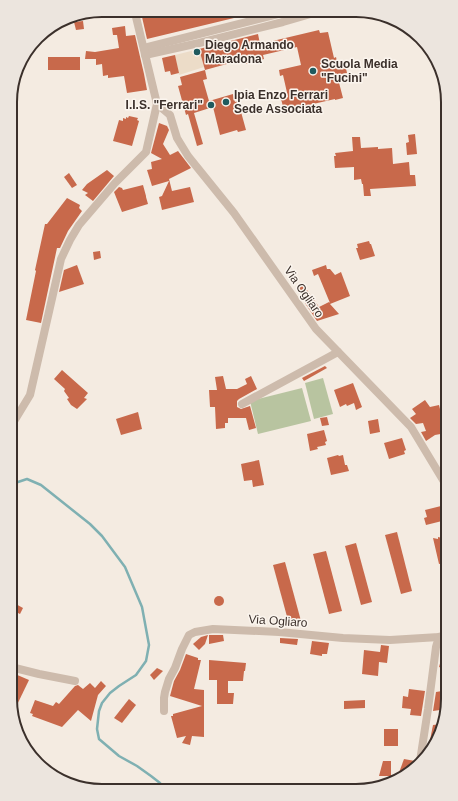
<svg xmlns="http://www.w3.org/2000/svg" width="458" height="801" viewBox="0 0 458 801" font-family="Arial,sans-serif">
<style>
.green{fill:#b8c4a0}
.plaza{fill:#ecdcc8}
.lines{fill:none;stroke-linecap:round;stroke-linejoin:round}
.stream{stroke:#7fb0b2;stroke-width:2.5}
.building{fill:#c8694b}
.minor{stroke:#cdbbac;stroke-width:8}
.poi-dot{fill:#1f5a5e;stroke:#fbf5ee;stroke-width:1.5}
.labels{text-anchor:middle;dominant-baseline:central;stroke-width:3;stroke-linejoin:round;paint-order:stroke}
.poi-label{font-size:12px;font-weight:bold;fill:#3b302b;stroke:#fbf5ee;text-anchor:start}
.street-label{font-size:12px;fill:#3b302b;stroke:#fbf5ee}
.rim{fill:none;stroke:#3b302b;stroke-width:2}
</style>
<rect width="100%" height="100%" fill="#f4ebe1"/>
<g class="green">
<polygon points="323,378 333,414 314,419 305,383"/>
<polygon points="302,388 311,421 258,434 250,401"/>
</g>
<polygon class="plaza" points="199,49 204,67 179,75 175,55"/>
<g class="lines">
<polyline class="stream" points="13,482 18,482 27,479 41,485 90,524 102,536 125,567 142,607 149,645 146,661 136,675 119,686 110,693 102,703 99,711 97,729 99,739 119,756 137,766 151,776 160,783 165,789"/>
</g>
<g class="building">
<polygon points="153,10 159,10 161,17 175,14 175,10 232,11 234,18 147,39 142,17 142,13"/>
<polygon points="83,21 84,29 76,30 74,22"/>
<polygon points="125,26 126,36 135,35 144,74 147,90 127,93 124,76 108,78 108,75 103,76 102,64 96,65 96,59 85,59 86,51 95,52 119,48 117,35 113,35 112,28"/>
<polygon points="319,30 320,33 328,32 334,58 336,57 338,66 345,64 347,73 337,75 343,98 335,100 335,99 300,107 301,110 285,114 281,99 288,97 283,75 280,76 279,70 301,65 297,47 263,55 264,59 246,64 245,59 205,70 199,49 258,34 260,44"/>
<polygon points="175,55 179,73 171,75 170,71 165,72 162,58"/>
<rect x="48" y="57" width="32" height="13"/>
<polygon points="205,70 207,79 203,80 209,101 233,94 235,102 238,101 246,130 238,132 237,130 220,135 213,107 194,113 203,144 197,146 188,114 186,115 178,86 182,85 180,77"/>
<polygon points="129,116 138,118 137,120 139,121 132,146 113,141 119,120 123,121 123,118 126,119 126,117 128,118"/>
<polygon points="159,123 167,126 169,130 163,144 170,155 178,151 191,168 169,179 172,191 190,187 194,202 162,210 159,197 162,196 169,181 152,186 147,170 152,169 151,162 162,159 151,153"/>
<polygon points="415,134 417,154 407,155 406,143 409,142 408,135"/>
<polygon points="352,137 360,137 361,148 378,147 378,149 392,148 393,164 409,162 410,175 415,175 416,186 370,189 371,196 364,196 363,184 362,184 361,179 354,180 354,167 335,168 334,156 336,156 335,153 353,151"/>
<polygon points="107,170 114,176 93,201 85,195 88,193 82,190 87,184"/>
<polygon points="69,173 77,185 72,188 64,177"/>
<polygon points="143,185 146,196 146,197 148,204 122,212 114,192 119,187 122,188 123,190"/>
<polygon points="67,198 80,205 79,208 82,211 68,231 60,248 57,248 41,323 26,320 36,271 35,270 45,224 47,224"/>
<polygon points="369,241 370,244 371,244 375,256 360,260 356,248 358,248 357,244"/>
<polygon points="100,251 101,258 94,260 93,252"/>
<polygon points="77,265 84,284 59,292 64,270"/>
<polygon points="326,265 327,269 330,269 335,275 341,272 350,296 330,304 339,314 317,321 305,303 307,301 298,286 302,283 319,307 329,302 330,303 318,274 314,276 312,270"/>
<polygon points="325,366 327,368 304,381 302,378"/>
<polygon points="62,370 88,393 84,398 87,399 77,409 71,405 67,399 69,398 64,391 65,389 54,379"/>
<polygon points="223,376 226,389 237,389 247,384 245,379 251,376 257,389 239,399 237,401 237,407 241,409 250,406 256,428 249,430 246,418 228,418 228,423 225,423 225,428 216,429 215,407 210,407 209,390 217,390 215,377"/>
<polygon points="353,383 362,407 356,410 354,403 347,406 346,404 340,407 334,390"/>
<polygon points="425,400 430,407 439,405 440,409 446,407 446,433 435,435 426,441 421,432 426,431 423,423 416,424 410,418 416,414 412,409"/>
<polygon points="138,412 142,429 121,435 116,419"/>
<polygon points="327,417 329,425 322,426 320,418"/>
<polygon points="378,419 380,432 370,434 368,421"/>
<polygon points="324,430 327,441 325,442 326,445 317,447 318,449 310,451 307,434"/>
<polygon points="402,438 406,450 404,451 405,454 389,459 384,443"/>
<polygon points="338,455 339,456 343,455 345,465 347,465 349,471 331,475 327,458"/>
<polygon points="259,460 264,485 253,487 252,480 244,481 241,464"/>
<polygon points="445,505 446,510 446,520 426,525 424,518 427,517 425,510"/>
<polygon points="397,532 412,591 401,594 385,535"/>
<polygon points="438,537 447,539 447,563 439,564 433,538 438,539"/>
<polygon points="356,543 372,602 361,605 345,546"/>
<polygon points="326,551 342,611 329,614 313,554"/>
<polygon points="285,562 301,621 289,624 273,565"/>
<circle cx="219" cy="601" r="5"/>
<polygon points="14,603 23,608 20,614 14,611"/>
<polygon points="208,635 205,644 199,650 193,644 201,637"/>
<polygon points="209,635 223,635 224,641 209,644"/>
<polygon points="280,638 298,639 297,645 280,643"/>
<polygon points="312,641 329,643 327,654 322,654 322,656 310,654"/>
<polygon points="445,641 447,641 448,670 439,667 441,660 440,660"/>
<polygon points="381,645 389,646 387,663 379,662 378,676 362,674 364,650 380,652"/>
<polygon points="186,654 198,658 198,660 201,660 194,689 204,690 204,737 192,736 190,745 182,743 186,736 177,738 171,716 173,716 173,714 202,706 170,696 174,681 180,670"/>
<polygon points="209,660 246,663 245,671 244,671 243,681 228,681 228,693 234,693 233,704 217,704 217,680 209,680"/>
<polygon points="157,668 163,671 154,680 150,675"/>
<polygon points="15,674 29,680 15,709"/>
<polygon points="101,681 106,686 98,695 91,721 78,710 62,727 32,716 33,714 30,713 35,700 53,706 56,702 59,704 75,686 78,685 83,689 90,683 95,688"/>
<polygon points="409,689 425,691 421,716 410,715 411,709 402,708 403,696 408,697"/>
<polygon points="448,690 448,705 442,720 440,710 433,711 436,692"/>
<polygon points="129,699 136,705 122,723 114,718"/>
<polygon points="365,700 365,708 344,709 344,701"/>
<polygon points="441,724 432,746 429,745 433,725"/>
<rect x="384" y="729" width="14" height="17"/>
<polygon points="404,759 415,761 416,765 397,778"/>
<polygon points="383,761 391,761 391,776 379,776"/>
</g>
<g class="lines">
<g class="minor">
<polyline points="144,48 290,11"/>
<polyline points="145,55 199,43 283,22 321,11"/>
<polyline points="157,104 170,115 177,138 188,156 234,213 316,329 411,427 446,485"/>
<polyline points="242,404 338,352"/>
<polyline points="13,423 30,395 61,259 70,240 79,225 115,183 146,152 157,104 136,17 137,10"/>
<polyline points="15,668 39,674 75,681"/>
<polyline points="164,711 164,698 165,692 169,679 175,668 182,649 189,635 195,632 213,629 279,632 343,638 390,640 439,637 447,635"/>
<polyline points="420,761 428,709 436,647 439,637"/>
</g>
</g>
<g class="poi-dot">
<circle cx="197" cy="52" r="4"/>
<circle cx="313" cy="71" r="4"/>
<circle cx="226" cy="102" r="4"/>
<circle cx="211" cy="105" r="4"/>
</g>
<g class="labels">
<g class="poi-label">
<text x="205" y="45">Diego Armando<tspan x="205" dy="14">Maradona</tspan></text>
<text x="321" y="64">Scuola Media<tspan x="321" dy="14">"Fucini"</tspan></text>
<text x="234" y="95">Ipia Enzo Ferrari<tspan x="234" dy="14">Sede Associata</tspan></text>
<text x="203" y="105" text-anchor="end">I.I.S. "Ferrari"</text>
</g>
<g class="street-label">
<text transform="translate(304 292) rotate(55)">Via Ogliaro</text>
<text transform="translate(278 621) rotate(4)">Via Ogliaro</text>
</g>
</g>
<path d="M0 0H458V801H0ZM102 17H356A85 85 0 0 1 441 102V699A85 85 0 0 1 356 784H102A85 85 0 0 1 17 699V102A85 85 0 0 1 102 17Z" fill="#ece5de" fill-rule="evenodd"/>
<path class="rim" d="M102 17H356A85 85 0 0 1 441 102V699A85 85 0 0 1 356 784H102A85 85 0 0 1 17 699V102A85 85 0 0 1 102 17Z"/>
</svg>
